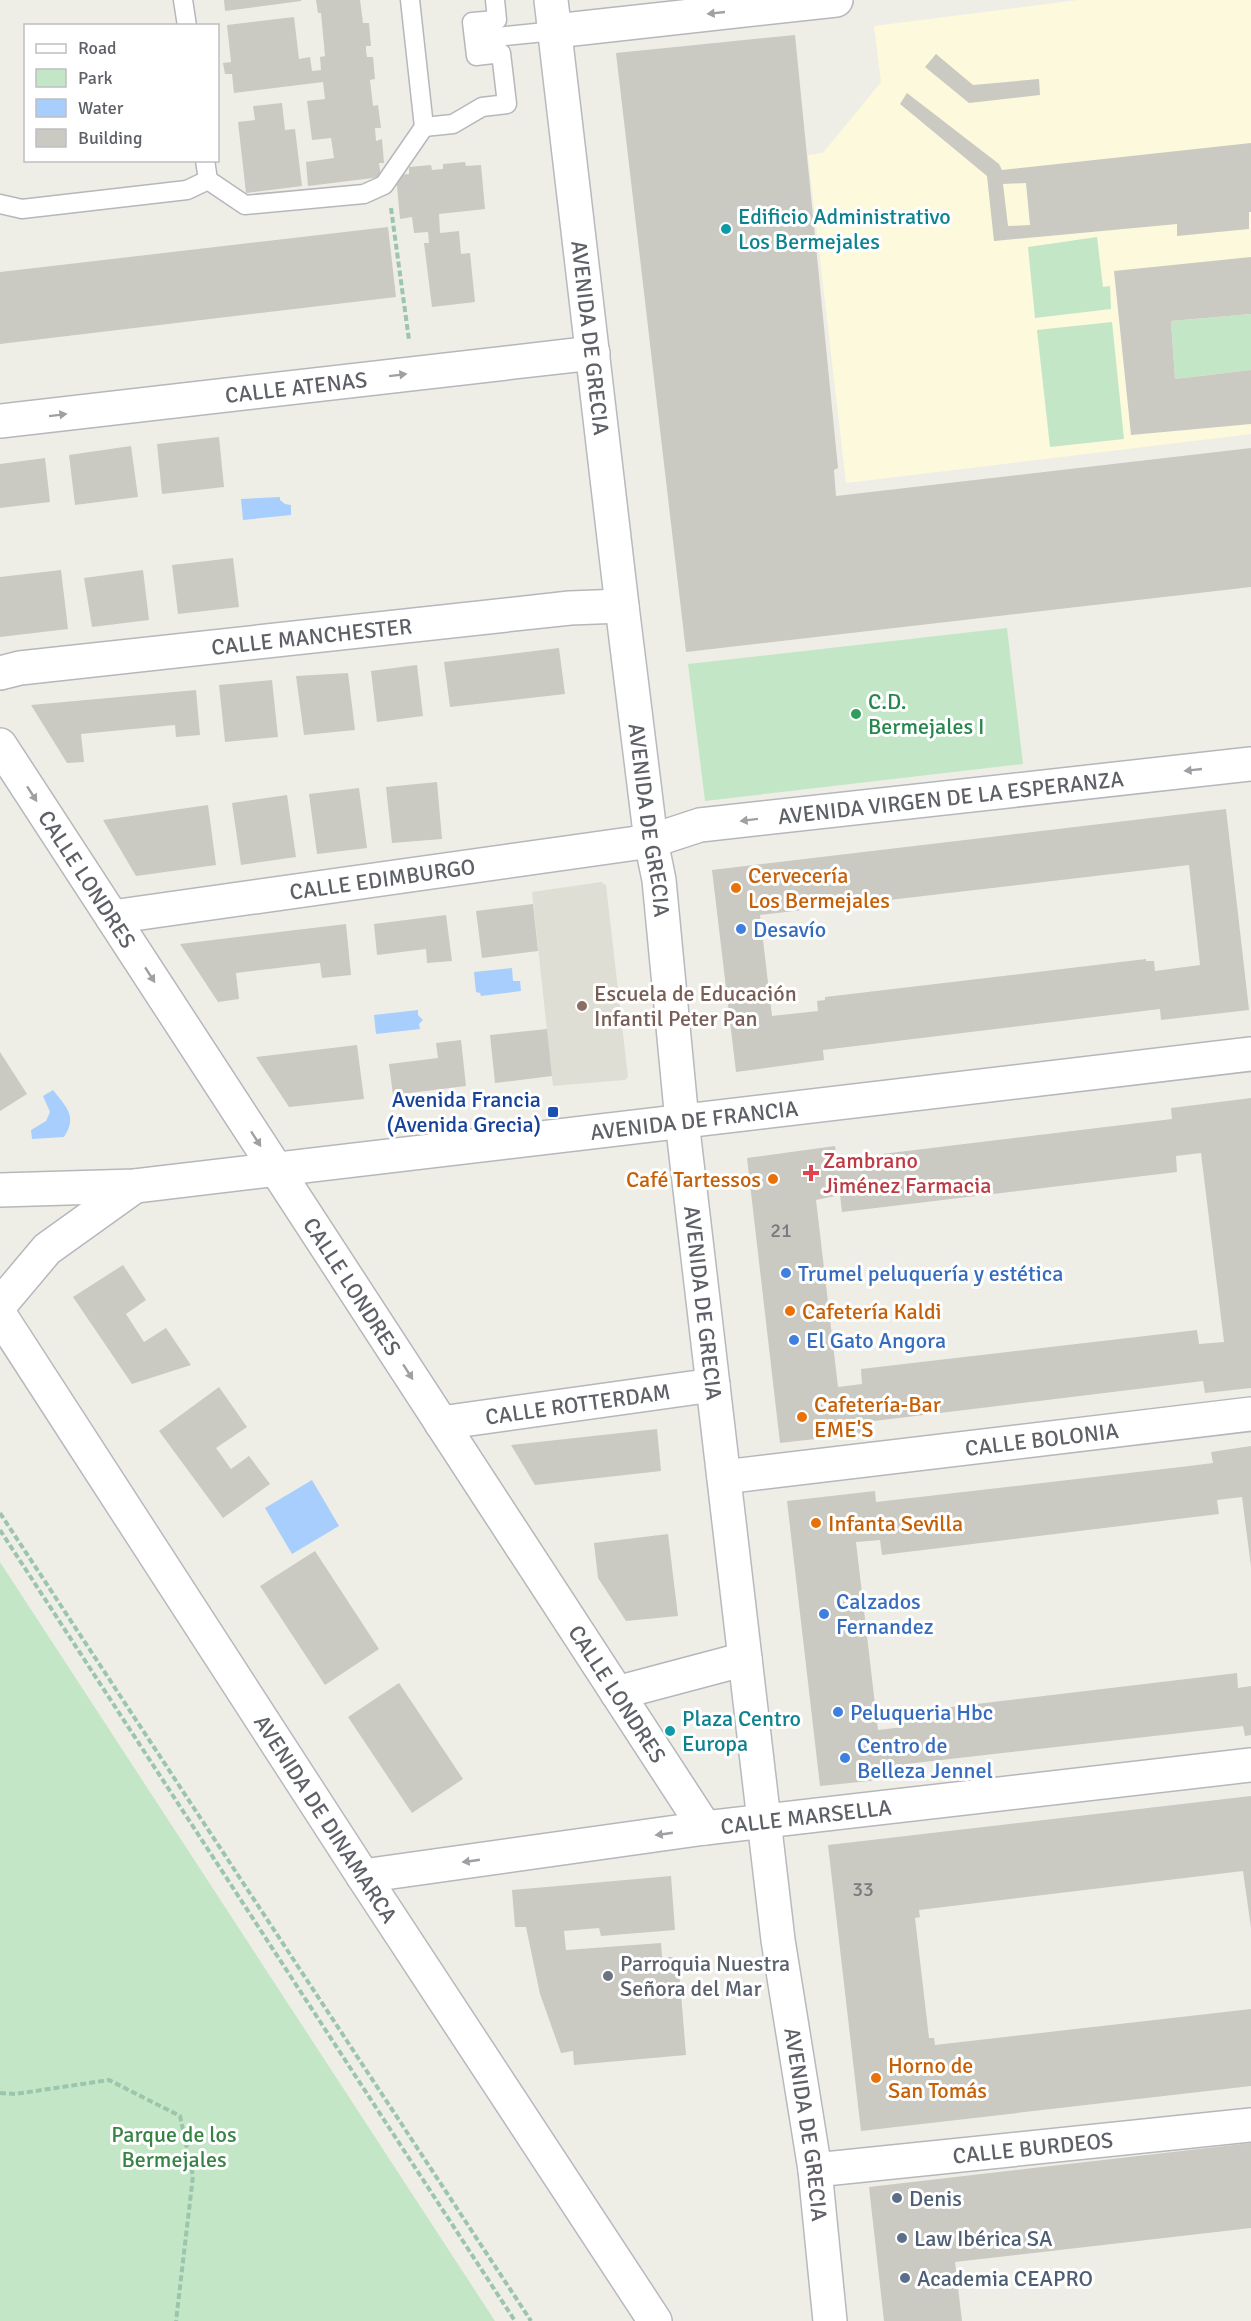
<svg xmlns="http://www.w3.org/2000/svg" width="1251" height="2321" viewBox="0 0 1251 2321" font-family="Signika,sans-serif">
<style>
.commercial{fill:#fdf9dd}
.education{fill:#dfded4}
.green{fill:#c3e6c7}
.water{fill:#a8cefd}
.building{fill:#cac9c2;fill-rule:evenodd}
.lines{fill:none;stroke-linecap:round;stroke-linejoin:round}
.service-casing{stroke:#b6b7bc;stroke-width:21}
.minor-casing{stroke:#b6b7bc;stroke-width:36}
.tertiary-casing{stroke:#b6b7bc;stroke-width:36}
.secondary-casing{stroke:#b7b9bf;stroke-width:36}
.path{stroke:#9bc5ac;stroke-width:4;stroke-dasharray:6 3;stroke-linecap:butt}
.service{stroke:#fff;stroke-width:18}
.minor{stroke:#fff;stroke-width:33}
.tertiary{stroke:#fff;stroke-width:33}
.secondary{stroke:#fff;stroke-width:33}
.oneway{fill:#9ea0a3}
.culture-dot{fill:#0f9aa8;stroke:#fff;stroke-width:2}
.leisure-dot{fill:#2e9e5b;stroke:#fff;stroke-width:2}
.food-dot{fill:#e8710a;stroke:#fff;stroke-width:2}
.shop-dot{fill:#3f7fe0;stroke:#fff;stroke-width:2}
.education-dot{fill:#8d6e63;stroke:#fff;stroke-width:2}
.transit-dot{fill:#1a4fb4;stroke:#fff;stroke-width:2}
.health-dot{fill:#e0444e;stroke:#fff;stroke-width:2}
.worship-dot{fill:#6b7280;stroke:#fff;stroke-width:2}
.service-dot{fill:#5c6f8a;stroke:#fff;stroke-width:2}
.labels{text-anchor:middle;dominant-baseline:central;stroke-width:6;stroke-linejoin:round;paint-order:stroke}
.number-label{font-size:20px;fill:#787a7d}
.culture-label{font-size:22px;fill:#0d838f;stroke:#fff;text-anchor:start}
.street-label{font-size:22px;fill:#5d6066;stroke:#fff}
.leisure-label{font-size:22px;fill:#27864d;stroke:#fff;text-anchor:start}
.food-label{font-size:22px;fill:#c56008;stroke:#fff;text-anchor:start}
.shop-label{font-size:22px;fill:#366cbe;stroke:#fff;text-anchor:start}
.education-label{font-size:22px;fill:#785e54;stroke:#fff;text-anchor:start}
.transit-label{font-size:22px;fill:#164399;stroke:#fff;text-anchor:end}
.health-label{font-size:22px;fill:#be3a42;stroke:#fff;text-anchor:start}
.worship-label{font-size:22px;fill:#5b616d;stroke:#fff;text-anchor:start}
.park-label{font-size:22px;fill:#378343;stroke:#fff}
.service-label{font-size:22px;fill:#4e5e75;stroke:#fff;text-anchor:start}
</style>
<rect width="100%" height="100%" fill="#efeee6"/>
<polygon class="commercial" points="1078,0 1251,0 1251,434 846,483 808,155 823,153 881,82 874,26"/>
<polygon class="education" points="601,882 606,885 628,1077 625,1080 553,1086 532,892"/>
<g class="green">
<polygon points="1097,237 1103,287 1110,286 1111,309 1035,318 1028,247"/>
<polygon points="1251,314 1251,370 1175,379 1171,321"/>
<polygon points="1112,322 1124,439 1050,447 1037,330"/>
<polygon points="1007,628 1023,764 705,801 688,664"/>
<polygon points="0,1562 495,2321 0,2321"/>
</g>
<g class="water">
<polygon points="280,497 280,500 285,504 291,505 291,515 243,520 241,499"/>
<polygon points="512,968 513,981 520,981 521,991 481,996 480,993 476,992 474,972"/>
<polygon points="418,1010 418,1015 423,1020 419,1024 420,1029 376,1034 374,1015"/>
<path d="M53,1090C66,1107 78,1116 64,1137L32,1139L31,1130L46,1121L50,1112L43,1096Z"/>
<polygon points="312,1480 339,1526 292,1554 265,1508"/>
</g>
<g class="building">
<polygon points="224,0 301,0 301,1 225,11"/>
<polygon points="316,0 360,0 363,23 369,23 371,46 366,46 366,51 367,57 373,57 375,79 370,80 373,106 378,105 381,128 375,128 376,141 382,139 384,163 379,163 381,177 308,186 306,162 334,158 331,138 312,140 307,101 325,99 323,82 234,93 232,74 225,74 223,63 231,62 227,25 294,17 299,59 310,57 312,71 321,70 320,57 325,56 321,13 318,13"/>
<polygon points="795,35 838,468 834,470 836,496 1251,448 1251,587 686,652 616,53"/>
<polygon points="936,54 973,85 1039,79 1040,95 969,103 925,67"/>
<path d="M907,93L999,164L1002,170L1251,143V212H1249V229L1177,236V224L994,241L987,176L900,104ZM1026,183L1030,225L1008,226L1003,184Z"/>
<polygon points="282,103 285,130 295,129 302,186 246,193 238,122 255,120 253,106"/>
<polygon points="465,162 466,166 481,165 485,209 439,214 440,233 459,231 461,254 470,253 475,302 432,307 424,243 429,243 428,232 414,233 412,217 400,219 396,175 409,174 409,167 431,165 432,170 443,169 443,164"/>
<polygon points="388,227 396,297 0,344 0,272"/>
<polygon points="1251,257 1251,314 1171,321 1175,379 1251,370 1251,424 1131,435 1114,271"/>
<polygon points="219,437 224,487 162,494 157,444"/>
<polygon points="131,446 138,497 75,505 69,455"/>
<polygon points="45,458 50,502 0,508 0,464"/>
<polygon points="233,558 239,607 178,614 172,565"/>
<polygon points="61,570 68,629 0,637 0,577"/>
<polygon points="143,570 149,620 92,627 84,578"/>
<polygon points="559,648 565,694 450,707 444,662"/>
<polygon points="417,665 423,716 377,722 371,671"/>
<polygon points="348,673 355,730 304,735 296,676"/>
<polygon points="272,680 278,737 225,742 219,685"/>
<polygon points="196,690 200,735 176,737 175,725 81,734 84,762 67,763 31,705"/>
<polygon points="437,782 442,839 392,843 386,787"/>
<polygon points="359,788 367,848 317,854 309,794"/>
<polygon points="287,795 296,857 241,865 232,803"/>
<polygon points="208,805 216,865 136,876 103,820"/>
<path d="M1226,809L1249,1010L1161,1020L1160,1009L823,1050L824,1060L736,1072L712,870ZM1189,865L1200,965L1155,971L1154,961H1146V959L825,997V1000L817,1001L818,1011L772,1016L760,915Z"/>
<polygon points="533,904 538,951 482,958 476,911"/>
<polygon points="446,915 452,961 427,963 426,949 377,955 374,924"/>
<polygon points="346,924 351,975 322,978 320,963 236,973 239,999 218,1002 180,944"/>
<polygon points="547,1029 552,1076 495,1083 490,1035"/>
<polygon points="461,1040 466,1086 393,1095 389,1064 438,1058 436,1043"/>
<polygon points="357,1045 364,1099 289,1107 256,1057"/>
<polygon points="0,1052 27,1094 0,1111"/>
<path d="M1251,1098V1388L1205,1393L1203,1381L866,1422L868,1433L780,1443L747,1158L835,1146L837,1159L849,1158L1172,1119L1171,1108ZM1201,1153L1224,1342L1199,1344L1197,1330L861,1369L862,1384L838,1387L816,1200L840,1195L842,1212L1177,1172L1176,1156Z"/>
<polygon points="123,1265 146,1300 126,1314 144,1342 166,1328 191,1365 132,1384 73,1297"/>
<polygon points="219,1387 247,1427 216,1448 231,1469 249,1456 270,1484 223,1518 159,1431"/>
<polygon points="657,1429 661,1471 535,1485 511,1445"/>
<polygon points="1251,1446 1251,1567 1242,1497 1217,1500 1219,1514 882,1555 880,1540 856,1542 878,1730 903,1727 901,1713 1237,1673 1238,1688 1251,1686 1251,1735 1245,1736 1243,1726 906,1764 909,1777 820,1786 787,1501 875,1491 876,1502 1181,1467 1213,1463 1211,1452"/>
<polygon points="668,1534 678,1616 626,1621 598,1578 594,1543"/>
<polygon points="315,1551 379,1649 325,1685 260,1586"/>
<polygon points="399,1683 463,1779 412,1813 348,1717"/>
<polygon points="1251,1796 1251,1928 1243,1871 919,1910 920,1917 915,1918 929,2038 934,2038 935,2045 1251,2009 1251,2086 861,2131 828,1845"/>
<polygon points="671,1876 675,1930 601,1936 599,1928 564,1931 566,1950 661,1943 662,1957 678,1957 686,2055 574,2065 573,2051 561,2053 540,1994 526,1927 515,1927 512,1890"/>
<polygon points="1251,2143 1251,2228 955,2262 962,2321 884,2321 869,2187"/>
</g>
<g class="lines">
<defs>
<g id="service">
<polyline points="183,0 187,26"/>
<polyline points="410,0 424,127 453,124 482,107 507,104 501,53 476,56 472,22 497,20 495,0"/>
<polyline points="475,39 555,31"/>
<polyline points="205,160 208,180"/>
<polyline points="208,180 245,205 364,194 384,185 424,127"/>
<polyline points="0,204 22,209 187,190 208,180"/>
</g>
<g id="minor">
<polyline points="555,31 836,0"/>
<path id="s1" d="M0,421L593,353"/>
<path id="s2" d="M0,673L20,668L570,608L622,606"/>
<path id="s3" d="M0,745L705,1828"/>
<path id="s4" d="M112,917L651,841L700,825L1251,764"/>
<path id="s5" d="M441,1423L713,1385"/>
<path id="s6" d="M724,1477L1251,1414"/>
<polyline points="617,1693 745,1659"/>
<path id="s7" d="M363,1876L705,1828L1251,1765"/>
<path id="s8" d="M815,2170L1251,2125"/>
</g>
<g id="tertiary">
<path id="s9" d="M0,1190L135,1186L1251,1054"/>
<polyline points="0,1305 47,1249 135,1186"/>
</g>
<g id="secondary">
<path id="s10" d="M551,0L622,606L651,841L659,880L682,1121L778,1940L815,2170L830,2321"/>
<path id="s11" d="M0,1315L363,1876L655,2321"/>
</g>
</defs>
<use href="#service" class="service-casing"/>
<use href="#minor" class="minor-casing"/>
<use href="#tertiary" class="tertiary-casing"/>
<use href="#secondary" class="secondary-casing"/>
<g class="path">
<polyline points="391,208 409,340"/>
<polyline points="0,1513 531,2321"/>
<polyline points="0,1530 515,2321"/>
<polyline points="0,2093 15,2094 109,2080 180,2116 193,2176 176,2321"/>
</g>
<use href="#service" class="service"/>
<use href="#minor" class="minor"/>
<use href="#tertiary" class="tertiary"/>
<use href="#secondary" class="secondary"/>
</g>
<defs><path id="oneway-solid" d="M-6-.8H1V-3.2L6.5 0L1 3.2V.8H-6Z" transform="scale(1.5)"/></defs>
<g class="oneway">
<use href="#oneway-solid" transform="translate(716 13) rotate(174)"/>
<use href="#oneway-solid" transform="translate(398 375) rotate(-7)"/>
<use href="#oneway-solid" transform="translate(58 415) rotate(-7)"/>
<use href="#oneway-solid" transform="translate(1193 770) rotate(174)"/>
<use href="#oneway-solid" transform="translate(32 794) rotate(57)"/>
<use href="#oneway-solid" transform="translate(749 820) rotate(173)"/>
<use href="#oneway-solid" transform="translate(150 975) rotate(57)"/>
<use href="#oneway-solid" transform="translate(256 1139) rotate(57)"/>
<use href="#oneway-solid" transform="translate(408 1372) rotate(57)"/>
<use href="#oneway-solid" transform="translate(664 1834) rotate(172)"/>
<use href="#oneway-solid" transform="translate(471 1861) rotate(172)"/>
</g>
<g class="culture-dot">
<circle cx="726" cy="229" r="6"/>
<circle cx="670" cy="1731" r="6"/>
</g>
<circle class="leisure-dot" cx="856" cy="714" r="6"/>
<g class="food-dot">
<circle cx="736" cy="888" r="6"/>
<circle cx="773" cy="1179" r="6"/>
<circle cx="790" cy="1311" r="6"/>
<circle cx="802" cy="1417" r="6"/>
<circle cx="816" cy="1523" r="6"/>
<circle cx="876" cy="2078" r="6"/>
</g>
<g class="shop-dot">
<circle cx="741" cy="929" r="6"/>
<circle cx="786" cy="1273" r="6"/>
<circle cx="794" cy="1340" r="6"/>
<circle cx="824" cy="1614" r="6"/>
<circle cx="838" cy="1712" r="6"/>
<circle cx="845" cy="1758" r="6"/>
</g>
<circle class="education-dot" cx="582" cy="1006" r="6"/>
<rect class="transit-dot" x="547" y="1106" width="12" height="12" rx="3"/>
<path class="health-dot" d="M808 1164h6v6h6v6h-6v6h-6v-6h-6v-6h6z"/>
<circle class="worship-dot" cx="608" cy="1976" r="6"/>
<g class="service-dot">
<circle cx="897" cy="2198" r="6"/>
<circle cx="902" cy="2238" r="6"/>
<circle cx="905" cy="2278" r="6"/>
</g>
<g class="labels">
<g class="number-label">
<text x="781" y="1230">21</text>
<text x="863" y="1889">33</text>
</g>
<g class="culture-label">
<text x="738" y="216">Edificio Administrativo<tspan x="738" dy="25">Los Bermejales</tspan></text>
<text x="682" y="1718">Plaza Centro<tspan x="682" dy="25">Europa</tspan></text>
</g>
<g class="street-label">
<text stroke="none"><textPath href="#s10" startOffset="340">AVENIDA DE GRECIA</textPath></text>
<text stroke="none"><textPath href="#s1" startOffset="298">CALLE ATENAS</textPath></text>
<text stroke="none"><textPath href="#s2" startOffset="314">CALLE MANCHESTER</textPath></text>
<text stroke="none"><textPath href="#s4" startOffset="848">AVENIDA VIRGEN DE LA ESPERANZA</textPath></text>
<text stroke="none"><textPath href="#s10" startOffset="826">AVENIDA DE GRECIA</textPath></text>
<text stroke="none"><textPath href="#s3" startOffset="160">CALLE LONDRES</textPath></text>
<text stroke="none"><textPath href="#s4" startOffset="273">CALLE EDIMBURGO</textPath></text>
<text stroke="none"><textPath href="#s9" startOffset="698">AVENIDA DE FRANCIA</textPath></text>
<text stroke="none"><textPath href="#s3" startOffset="646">CALLE LONDRES</textPath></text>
<text stroke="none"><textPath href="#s10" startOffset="1312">AVENIDA DE GRECIA</textPath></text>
<text stroke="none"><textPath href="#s5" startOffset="138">CALLE ROTTERDAM</textPath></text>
<text stroke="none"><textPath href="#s6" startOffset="320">CALLE BOLONIA</textPath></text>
<text stroke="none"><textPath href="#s3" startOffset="1132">CALLE LONDRES</textPath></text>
<text stroke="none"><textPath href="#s7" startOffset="447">CALLE MARSELLA</textPath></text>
<text stroke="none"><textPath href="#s11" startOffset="600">AVENIDA DE DINAMARCA</textPath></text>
<text stroke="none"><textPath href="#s10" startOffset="2140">AVENIDA DE GRECIA</textPath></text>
<text stroke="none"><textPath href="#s8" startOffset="219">CALLE BURDEOS</textPath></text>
</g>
<g class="leisure-label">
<text x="868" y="701">C.D.<tspan x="868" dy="25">Bermejales I</tspan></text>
</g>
<g class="food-label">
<text x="748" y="875">Cervecería<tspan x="748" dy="25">Los Bermejales</tspan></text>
<text x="761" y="1179" text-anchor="end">Café Tartessos</text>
<text x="802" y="1311">Cafetería Kaldi</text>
<text x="814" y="1404">Cafetería-Bar<tspan x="814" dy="25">EME'S</tspan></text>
<text x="828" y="1523">Infanta Sevilla</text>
<text x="888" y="2065">Horno de<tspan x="888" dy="25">San Tomás</tspan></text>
</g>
<g class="shop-label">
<text x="753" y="929">Desavío</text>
<text x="798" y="1273">Trumel peluquería y estética</text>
<text x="806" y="1340">El Gato Angora</text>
<text x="836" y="1601">Calzados<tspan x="836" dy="25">Fernandez</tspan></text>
<text x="850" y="1712">Peluqueria Hbc</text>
<text x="857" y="1745">Centro de<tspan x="857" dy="25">Belleza Jennel</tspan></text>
</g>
<g class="education-label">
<text x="594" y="993">Escuela de Educación<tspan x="594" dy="25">Infantil Peter Pan</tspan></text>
</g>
<g class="transit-label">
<text x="541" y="1099">Avenida Francia<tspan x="541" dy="25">(Avenida Grecia)</tspan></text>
</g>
<g class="health-label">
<text x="823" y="1160">Zambrano<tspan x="823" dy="25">Jiménez Farmacia</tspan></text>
</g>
<g class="worship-label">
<text x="620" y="1963">Parroquia Nuestra<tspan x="620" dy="25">Señora del Mar</tspan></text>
</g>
<g class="park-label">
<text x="174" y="2134">Parque de los<tspan x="174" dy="25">Bermejales</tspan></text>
</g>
<g class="service-label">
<text x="909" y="2198">Denis</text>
<text x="914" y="2238">Law Ibérica SA</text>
<text x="917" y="2278">Academia CEAPRO</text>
</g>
</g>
<rect x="24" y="24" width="195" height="138" fill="#ffffff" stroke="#bebfc2" stroke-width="1.5"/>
<rect x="36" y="44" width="30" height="9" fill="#ffffff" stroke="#bebfc2" stroke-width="1.5"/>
<text x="78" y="54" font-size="18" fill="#5d6066">Road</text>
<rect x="36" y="69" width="30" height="18" fill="#c3e6c7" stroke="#bebfc2" stroke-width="1.5"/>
<text x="78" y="84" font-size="18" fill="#5d6066">Park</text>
<rect x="36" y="99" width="30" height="18" fill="#a8cefd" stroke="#bebfc2" stroke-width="1.5"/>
<text x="78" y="114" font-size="18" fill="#5d6066">Water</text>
<rect x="36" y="129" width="30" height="18" fill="#cac9c2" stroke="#bebfc2" stroke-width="1.5"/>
<text x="78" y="144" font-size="18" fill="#5d6066">Building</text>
</svg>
